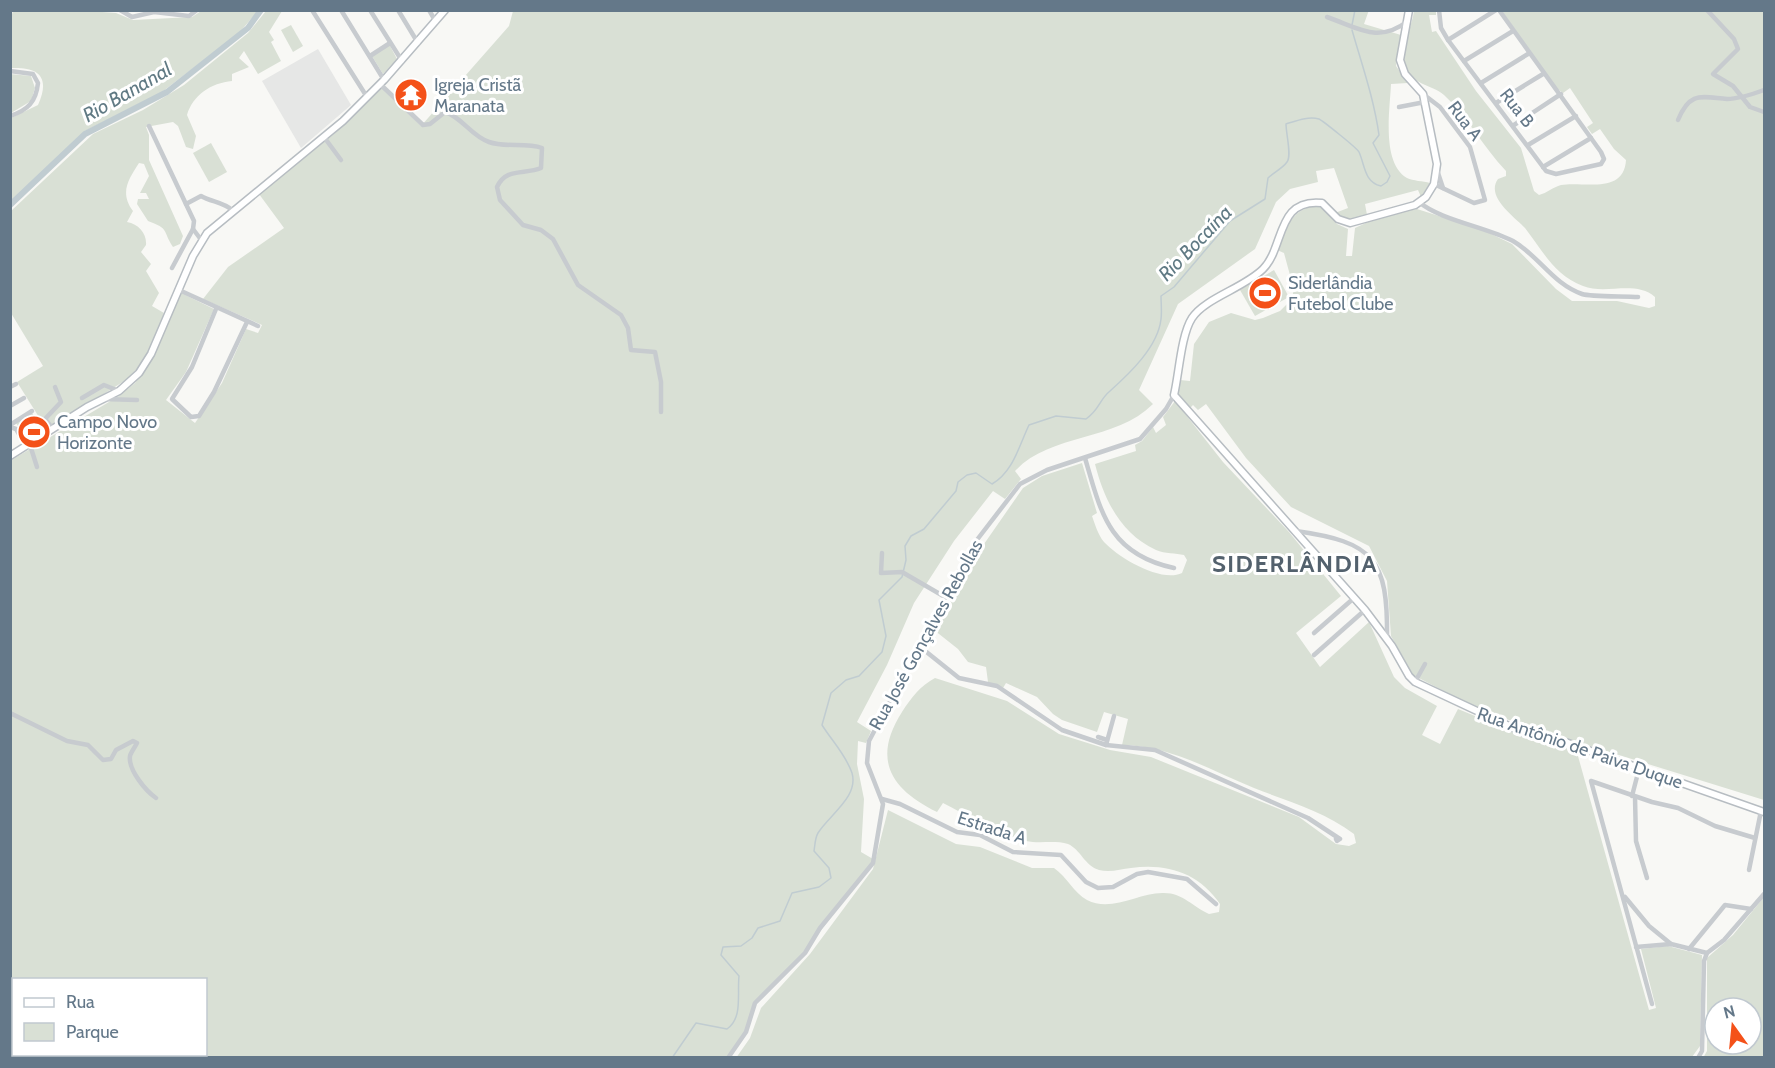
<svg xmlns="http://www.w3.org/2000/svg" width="1775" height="1068" viewBox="0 0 1775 1068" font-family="Cabin,sans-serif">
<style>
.built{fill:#e6e7e6}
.green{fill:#d9e0d5;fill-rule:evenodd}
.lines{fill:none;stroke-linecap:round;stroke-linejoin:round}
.stream{stroke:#c0ccd1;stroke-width:1.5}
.river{stroke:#c0ccd1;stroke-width:6}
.secondary-casing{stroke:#b7bdc2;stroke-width:9}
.street{stroke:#c7cbcf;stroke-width:4.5}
.secondary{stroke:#fff;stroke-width:6}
.labels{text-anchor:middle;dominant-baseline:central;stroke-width:6;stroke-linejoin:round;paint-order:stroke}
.poi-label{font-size:18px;fill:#647889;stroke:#fff;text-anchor:start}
.street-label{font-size:18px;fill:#647889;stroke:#fff}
.water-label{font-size:20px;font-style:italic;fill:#607a84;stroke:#fff}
.district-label{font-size:24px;font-weight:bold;letter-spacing:1.5px;fill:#53616d;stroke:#fff}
</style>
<rect width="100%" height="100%" fill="#f8f8f5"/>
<polygon class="built" points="318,49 351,105 301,148 262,81"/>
<g class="green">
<path d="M1369,10L1364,24L1401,35L1396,66L1408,83L1391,84C1390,109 1381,163 1407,178C1413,181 1423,181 1430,183L1421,197L1418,190L1365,204L1367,215L1345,220L1335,213L1348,208L1334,168L1316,171L1318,182L1290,189L1276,202L1255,249L1178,304L1139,390L1153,404C1115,442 1050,433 1015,471L1021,479L1005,499L993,491L954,541L914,603L887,665L857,722L871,731L866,743L858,741L857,764L864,799L861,852L873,859L870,867L805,951L754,1003L745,1032L727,1057H11L10,461L119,396L135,383L153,358L181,293L214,309L186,372L166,400L195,423L222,383L246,329L258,333L262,325L203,299L228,267L284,228L259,194L334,134L382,88L421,126L509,26L513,11ZM14,980H206V1054H14Z"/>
<path d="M14,11H89L116,13L133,20L192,17L201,11H258L239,33L162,92L85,131L11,201V118L38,105C51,76 38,67 11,68V15Z"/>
<path d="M266,11H282L269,32L274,40L271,42L281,61L258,74L244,51L239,58L249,67L232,74V81C211,83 193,95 187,115L196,136L193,149L186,147L178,126L173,122L146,127L149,135V160L183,236L180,244L173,247C162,230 170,229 148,221L137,204L138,199H149L146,193H140L149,176L144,164L139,163C129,179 119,192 133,211L127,222C139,224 147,234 146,245L141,252L151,264L146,271L159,293L152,306L164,313L146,358L129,378L47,430L17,382L43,366L11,313V211L93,134L143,110L184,85L248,33Z"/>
<path d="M1414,11H1436V15H1429L1432,32L1436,31L1476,91L1521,148L1534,191L1539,195C1547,193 1553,187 1561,185C1583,181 1624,195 1626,160L1614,149L1600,129L1592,134L1587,127L1593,123L1570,88L1563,93L1556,88L1502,11H1764V800L1519,724L1465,702L1413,675L1391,636L1387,581L1369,546L1291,507L1246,458L1206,404L1198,410L1193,405L1190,408L1177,393L1180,380L1190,381L1194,344L1209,322L1231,313L1255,320L1263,318L1280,311L1291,300L1294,290L1284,253L1277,250C1285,227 1293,207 1320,205L1337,224L1348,229L1346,256H1352L1355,228L1383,215L1417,209L1483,230L1512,244L1556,289L1572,301H1617L1649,308L1655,306V297C1636,280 1605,295 1583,286C1554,275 1543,251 1525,228C1515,217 1485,197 1498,179L1506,176V171C1483,147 1468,117 1444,95C1431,84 1411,85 1405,65C1400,49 1412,27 1414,11Z"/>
<polygon points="291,25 303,46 293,52 281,30"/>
<polygon points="389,44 397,59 383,74 372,56"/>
<polygon points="10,74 31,76 35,88 31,101 11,113"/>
<polygon points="211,143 227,172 209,182 193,153"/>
<polygon points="1274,270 1289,297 1255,316 1240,290"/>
<path d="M1175,401L1223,462L1289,532L1341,596L1296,633L1320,667L1369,622L1394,677L1405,688L1437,706L1422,735L1440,744L1458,709L1521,735L1576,749L1649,1010L1656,1008L1641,949L1668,946L1702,955L1700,1046L1692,1057L736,1058L750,1038L761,1008L810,954L873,869L888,810L956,844L980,847L1032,868H1054C1067,877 1074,893 1087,900C1112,913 1139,892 1164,893C1183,893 1193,907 1209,914L1219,912L1220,904C1199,873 1167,863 1131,868C1121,869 1110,873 1099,870C1085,866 1080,849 1068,844C1055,840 1039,844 1026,841C996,834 970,817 943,803L937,812C890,789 872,759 902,712C911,698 920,686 935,678L1007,701L1059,734L1110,750L1151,757L1299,817L1336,844L1349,846L1356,843L1354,834C1324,811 1289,802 1254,788C1210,770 1171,746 1122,745L1128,719L1104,712L1097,732L1062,720L1053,714L1037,697L1006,683L1003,688L988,682L986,667L968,662L958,649L934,630L975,557L1023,488L1042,476L1082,463L1097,513L1092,516C1095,524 1098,535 1104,542C1119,558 1161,583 1182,573L1187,560L1184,555C1176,553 1165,554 1156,550C1121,534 1104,500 1095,464L1136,451L1135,445L1142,441L1153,427L1156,433L1166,425L1163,417Z"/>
<polygon points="32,413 45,432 30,443 16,423"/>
<path d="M1764,897V1057L1703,1058L1707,1051V958L1733,935ZM1715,1008H1751V1044H1715Z"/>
</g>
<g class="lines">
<g class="stream">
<polyline points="1352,25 1355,10"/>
<path d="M672,1058L696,1023L727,1029C743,1018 737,994 739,976L721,955L723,947L741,946L752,938L758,928L780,921L792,893L819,887L831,878L829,868L814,851C815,845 815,838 818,833C829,815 859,797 852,773C846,755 832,741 822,725L831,693L846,680L859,676L882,652L886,636L879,600L902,577L906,560L905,546L911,536L924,529L956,491L958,482L967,475L976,473L992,484C1013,472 1019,446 1029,425L1056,416L1086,419C1100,409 1099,400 1110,391C1129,374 1158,347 1161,319C1162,312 1161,303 1161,296L1174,287L1230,221L1265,199L1268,178C1273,173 1283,168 1287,162C1292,156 1286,134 1286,124C1296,121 1308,116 1319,119C1323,121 1357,148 1359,152C1365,165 1364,182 1381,186L1387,182L1390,176L1373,143L1379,135C1374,99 1362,65 1352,30"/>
</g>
<polyline class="river" points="10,205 85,134 167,92 248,28 261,10"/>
<defs>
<g id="secondary">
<path d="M1409,10L1400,60L1405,74L1423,94L1437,164L1434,184L1426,197L1415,205L1350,223L1338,219L1322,203C1276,198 1285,247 1263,269C1244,288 1205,298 1192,318C1181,335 1179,374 1174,395L1365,610L1392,646L1409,676L1415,682L1524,733L1568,743L1764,812"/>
<polyline points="10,456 87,407 119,391 139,373 151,354 193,256 207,233 343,121 384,80 445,10"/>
</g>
</defs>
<use href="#secondary" class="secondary-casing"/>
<g class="street">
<polyline points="120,10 132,17 154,12 189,16 197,10"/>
<polyline points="312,10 367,97"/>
<polyline points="341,10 384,80"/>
<polyline points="370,10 402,61"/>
<polyline points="398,10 418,43"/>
<polyline points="429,10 436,22"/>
<polyline points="1439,10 1441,28 1448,40 1546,171 1556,174 1601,164 1604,159 1601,152 1499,10"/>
<polyline points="1707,10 1734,39 1738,49 1713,74 1733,86 1750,107 1764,112"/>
<polyline points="10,12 11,10"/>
<path d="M1327,17C1359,28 1378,44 1408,21"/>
<polyline points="1448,40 1496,10"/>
<polyline points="370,56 390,43"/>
<polyline points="1464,61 1513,31"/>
<path d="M10,71L33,74L38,83C36,102 28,110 10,116"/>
<polyline points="1481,83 1528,54"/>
<path d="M380,84L423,125L430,124L445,112C462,117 471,136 489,142C506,148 526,142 542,148L541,168C525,175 506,167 497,187L500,200L523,225L541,230L553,239L578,285L621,315L628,328L631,350L655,352L661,382V412"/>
<polyline points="1423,94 1440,107 1470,147 1485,200 1474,203 1434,184"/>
<polyline points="1496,103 1543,74"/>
<polyline points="1399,107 1425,102"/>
<path d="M1678,120C1690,91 1701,97 1727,99C1739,99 1753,94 1764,90"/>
<polyline points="1514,125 1561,94"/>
<polyline points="149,126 194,221 193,229 172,268"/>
<polyline points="324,137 341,160"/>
<polyline points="1528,145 1576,116"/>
<polyline points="1543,167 1591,138"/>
<polyline points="1437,170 1443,188"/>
<path d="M1419,202C1440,220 1486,227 1513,241C1539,256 1553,284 1582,294C1591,297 1624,296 1638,297"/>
<path d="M186,204L201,196C211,202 223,202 232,210"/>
<polyline points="193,229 202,241"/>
<polyline points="179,290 258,326"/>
<polyline points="216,309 192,367 172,399 191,417 199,416 214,392 247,322"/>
<polyline points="10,387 16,384"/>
<polyline points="82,398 104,385 119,391"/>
<polyline points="102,399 137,400"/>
<polyline points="10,406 24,398"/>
<polyline points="10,425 32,411"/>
<polyline points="10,427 16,429 27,447"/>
<polyline points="53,429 45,419 61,402 55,387"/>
<polyline points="30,445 37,467"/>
<path d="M1085,458C1101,513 1109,554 1174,568"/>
<path d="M1296,531C1374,542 1388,559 1387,638"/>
<polyline points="882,553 881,573 902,572 945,597"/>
<polyline points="1314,633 1354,598"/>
<polyline points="919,646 959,678 997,686 1062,730 1106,745 1155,750 1308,818 1340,839 1337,841 1336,839"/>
<polyline points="1314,655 1365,610"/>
<polyline points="1415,682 1425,664"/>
<path d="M10,713L67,741L88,745L103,760L111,759L116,750L133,741L137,743C135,747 131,752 130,756C128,770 146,791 156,798"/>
<polyline points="1098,737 1107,740"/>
<polyline points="1106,745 1114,716"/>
<polyline points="1632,796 1639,769"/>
<polyline points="1635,797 1636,841 1647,878"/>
<polyline points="882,799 900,804 957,832 980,835 1013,852 1061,855 1086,882 1098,888 1113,887 1137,874 1148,872 1187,879 1216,904"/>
<polyline points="1749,870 1761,811"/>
<polyline points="1625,897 1649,926 1671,944"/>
<polyline points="1636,947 1671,944 1707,953"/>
<polyline points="1689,949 1725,905 1751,909"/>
<polyline points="1652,1004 1591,781 1652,802 1678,808 1715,826 1755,838"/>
<polyline points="728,1058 746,1032 755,1003 805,953 820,928 873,863 883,804 867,763 869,741 973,545 1020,484 1047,470 1140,439 1166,409 1174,395"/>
<polyline points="1698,1058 1702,1051 1704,961 1707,953 1724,940 1764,894"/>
</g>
<use href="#secondary" class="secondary"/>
</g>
<defs>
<symbol id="temple-disc" viewBox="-11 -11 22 22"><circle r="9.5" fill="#f45119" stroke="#fff"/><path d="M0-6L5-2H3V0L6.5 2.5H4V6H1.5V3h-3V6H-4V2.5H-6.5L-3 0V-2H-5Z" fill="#fff"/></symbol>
<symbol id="stadium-disc" viewBox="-11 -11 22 22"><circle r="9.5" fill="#f45119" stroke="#fff"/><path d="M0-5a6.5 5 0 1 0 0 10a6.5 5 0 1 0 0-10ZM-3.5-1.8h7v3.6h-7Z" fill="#fff"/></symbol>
</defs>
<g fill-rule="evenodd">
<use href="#temple-disc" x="392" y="76" width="38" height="38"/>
<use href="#stadium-disc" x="1246" y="274" width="38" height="38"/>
<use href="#stadium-disc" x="15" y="413" width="38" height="38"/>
</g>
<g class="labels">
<g class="poi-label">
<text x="434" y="85">Igreja Cristã<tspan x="434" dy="21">Maranata</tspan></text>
<text x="1288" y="283">Siderlândia<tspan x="1288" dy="21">Futebol Clube</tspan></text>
<text x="57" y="422">Campo Novo<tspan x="57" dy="21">Horizonte</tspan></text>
</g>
<g class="street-label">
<text transform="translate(1517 108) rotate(52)">Rua B</text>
<text transform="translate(1465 121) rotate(53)">Rua A</text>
<text transform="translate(926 635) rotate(-61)">Rua José Gonçalves Rebollas</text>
<text transform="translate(1580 748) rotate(19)">Rua Antônio de Paiva Duque</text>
<text transform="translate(992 828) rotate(18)">Estrada A</text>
</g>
<g class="water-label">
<text transform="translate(127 92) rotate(-30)">Rio Bananal</text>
<text transform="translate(1195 243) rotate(-46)">Rio Bocaína</text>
</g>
<g class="district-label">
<text x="1295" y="563">SIDERLÂNDIA</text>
</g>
</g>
<rect width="1775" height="1068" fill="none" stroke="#647889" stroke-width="24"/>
<rect x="12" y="978" width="195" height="78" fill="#ffffff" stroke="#c1c9d0" stroke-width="1.5"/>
<rect x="24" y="998" width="30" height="9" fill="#ffffff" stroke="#c1c9d0" stroke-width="1.5"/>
<text x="66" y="1008" font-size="18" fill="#647889">Rua</text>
<rect x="24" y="1023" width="30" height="18" fill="#d9e0d5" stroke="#c1c9d0" stroke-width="1.5"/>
<text x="66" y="1038" font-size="18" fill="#647889">Parque</text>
<g transform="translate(1733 1026) rotate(345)"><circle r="28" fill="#ffffff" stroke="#c1c9d0" stroke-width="1.5"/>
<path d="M0-4.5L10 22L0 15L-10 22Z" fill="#f45119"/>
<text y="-9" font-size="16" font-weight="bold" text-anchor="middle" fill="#647889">N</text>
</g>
</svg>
